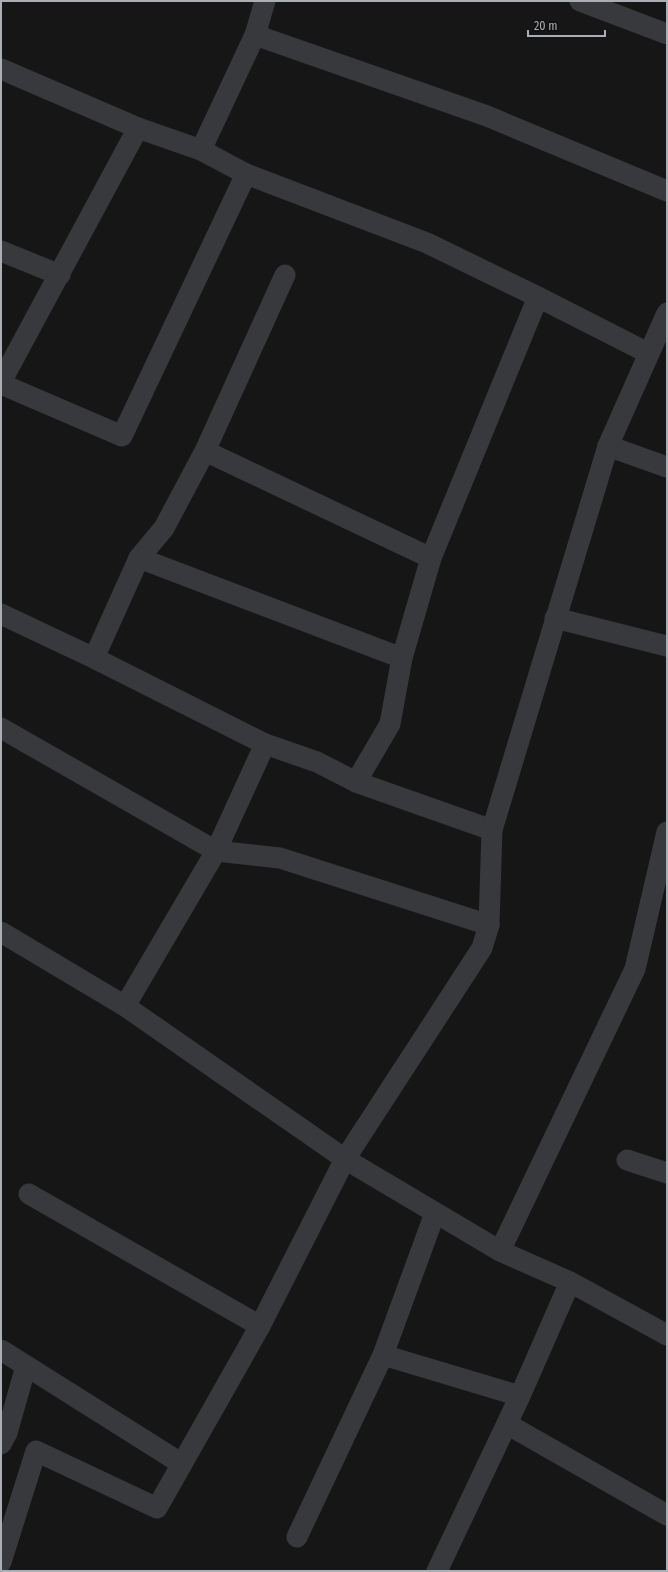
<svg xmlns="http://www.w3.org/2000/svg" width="668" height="1572" viewBox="0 0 668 1572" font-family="'Fira Sans Condensed',sans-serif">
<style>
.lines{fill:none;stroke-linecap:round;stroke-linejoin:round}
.minor{stroke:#37393c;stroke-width:21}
</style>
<rect width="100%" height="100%" fill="#161617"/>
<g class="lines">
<g class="minor">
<polyline points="580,1 667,34"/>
<polyline points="255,35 487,116 667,191"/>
<polyline points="1,69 138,128 201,150 246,174 427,243 538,297 648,353"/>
<polyline points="201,150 255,35 265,1"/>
<polyline points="1,251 60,275"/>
<polyline points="1,382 138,128"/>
<polyline points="1,384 122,436 246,174"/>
<polyline points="608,446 667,467"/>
<polyline points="139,558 164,528 205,451 285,275"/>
<polyline points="431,558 538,297"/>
<polyline points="1,614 94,658 265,744 317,762 356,782 492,830"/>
<polyline points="555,618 667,646"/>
<polyline points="94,658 139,558 402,658 431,558 205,451"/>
<polyline points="1,728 216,851 125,1006"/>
<polyline points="265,744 216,851 280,858 489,925"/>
<polyline points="356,782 390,724 402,658"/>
<polyline points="1,932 125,1006 345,1159 500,1251 570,1282 667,1335"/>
<polyline points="627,1160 667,1173"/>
<polyline points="29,1194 260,1326"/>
<polyline points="500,1251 635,969 667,832"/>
<polyline points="1,1350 182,1464"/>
<polyline points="383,1355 520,1396"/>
<polyline points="507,1424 667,1515"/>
<polyline points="1,1444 7,1433 26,1366"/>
<polyline points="297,1537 383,1355 435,1213"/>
<polyline points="1,1562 36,1451 157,1508 260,1326 345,1159 482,948 489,925 492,830 608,446 667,313"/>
<polyline points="437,1571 520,1396 570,1282"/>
</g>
</g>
<rect width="668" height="1572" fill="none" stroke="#a9afb5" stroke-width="4"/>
<path d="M528 30v6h77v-6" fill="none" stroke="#a9afb5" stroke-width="2"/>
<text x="534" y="30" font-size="12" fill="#a9afb5" stroke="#111112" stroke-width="3" paint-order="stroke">20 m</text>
</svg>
